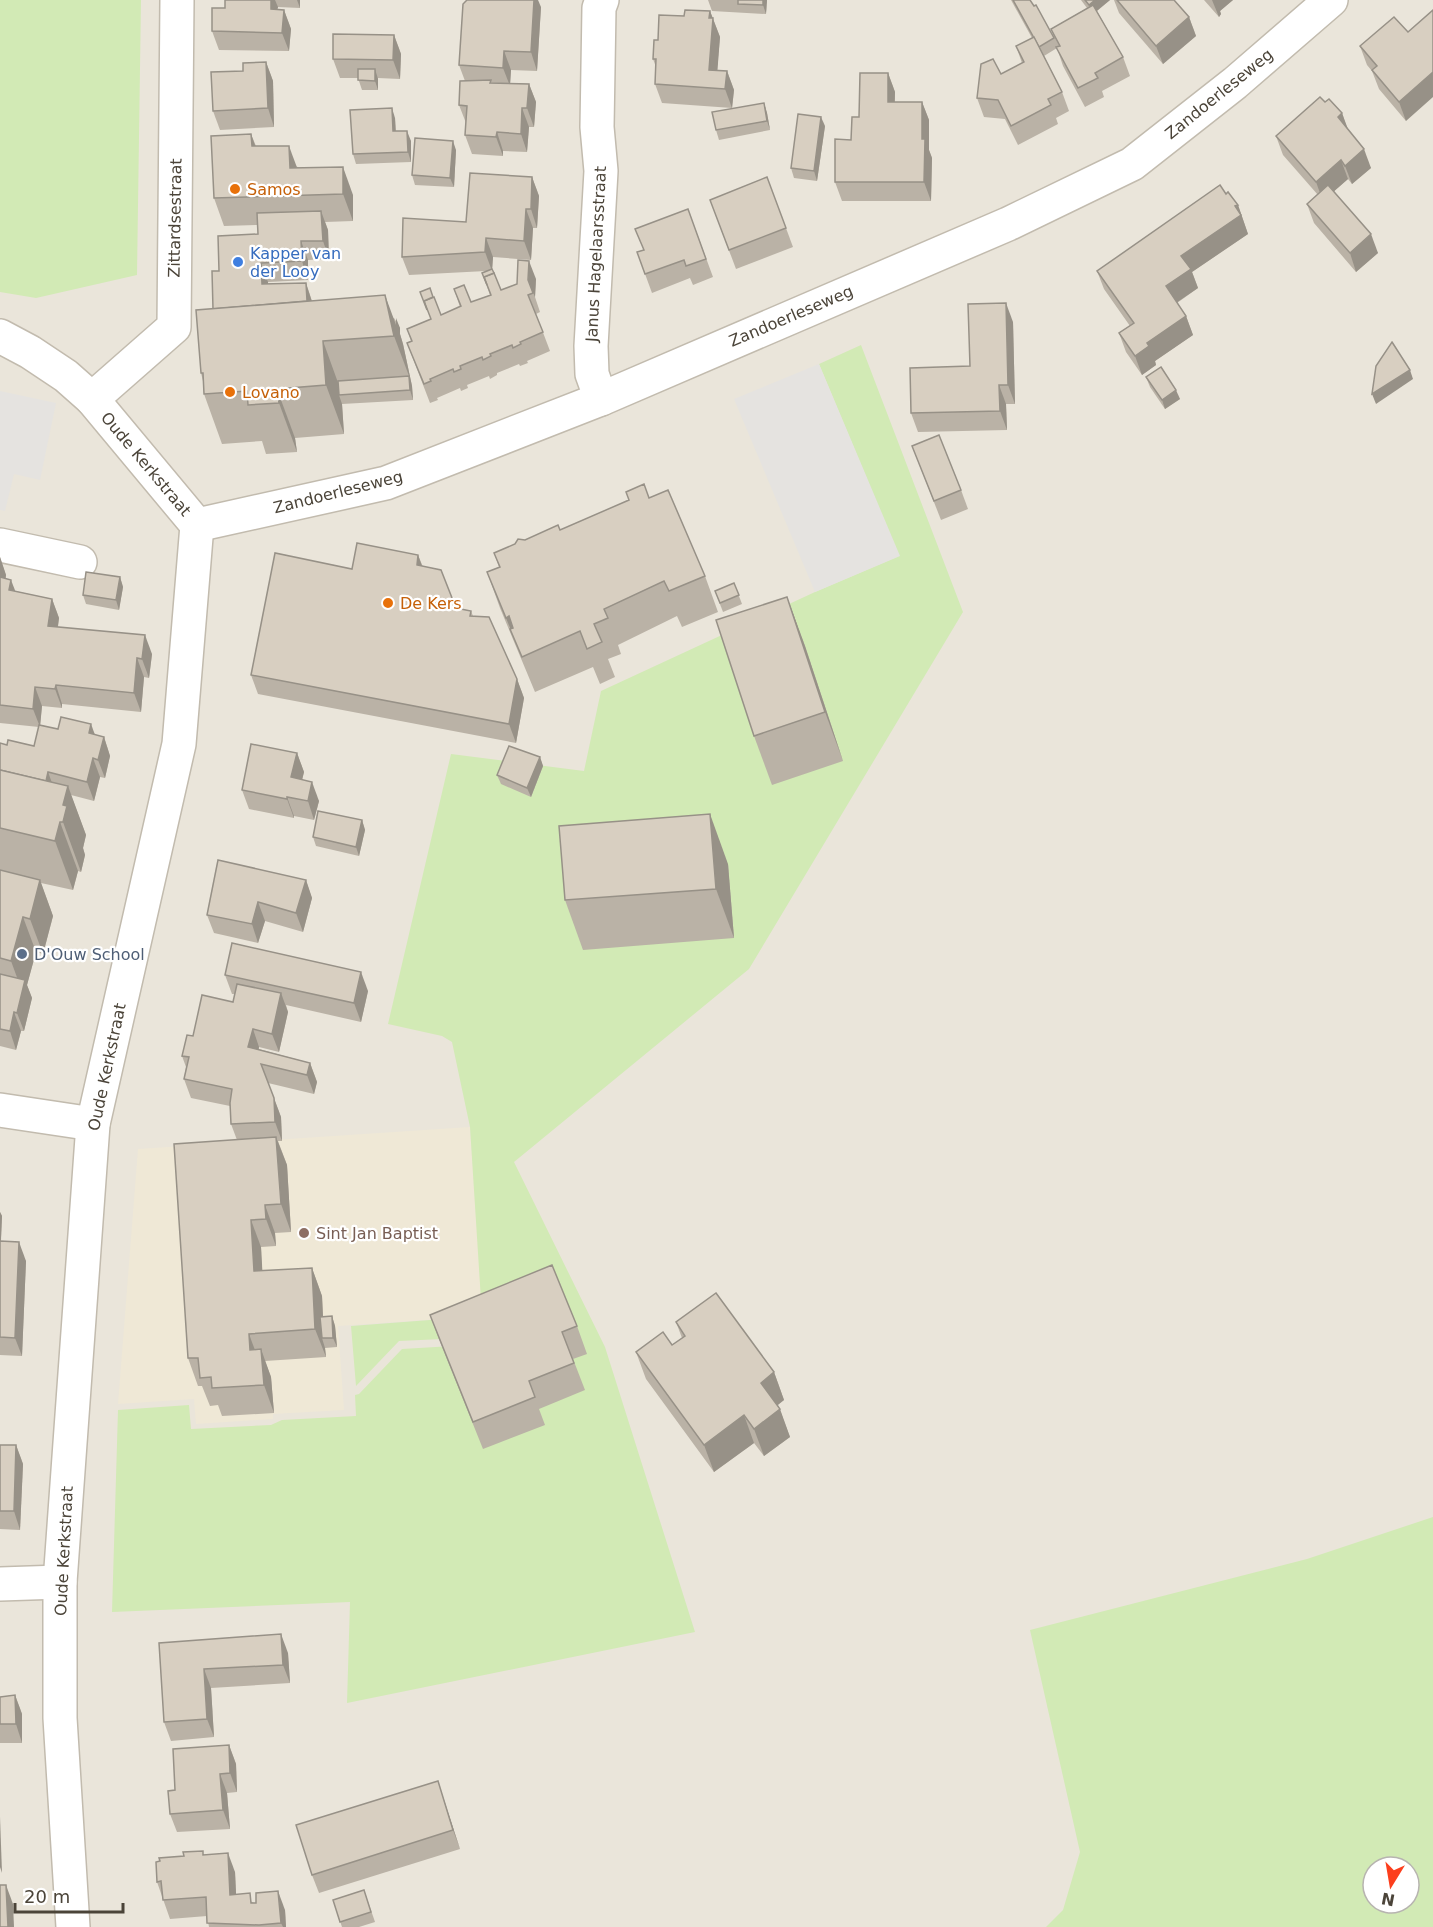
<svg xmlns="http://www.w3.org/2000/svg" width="1433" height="1927" viewBox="0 0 1433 1927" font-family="'DejaVu Sans',sans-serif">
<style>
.residential{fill:#eae5da;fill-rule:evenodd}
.education{fill:#efe8d6}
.green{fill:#d2eab5;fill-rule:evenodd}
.parking{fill:#e5e3e0}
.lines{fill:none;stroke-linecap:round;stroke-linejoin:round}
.minor-casing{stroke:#c2bbae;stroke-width:36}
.minor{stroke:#fff;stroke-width:33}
.wall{fill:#bab2a6}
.shaded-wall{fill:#979187}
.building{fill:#d8cfc1;stroke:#979187;stroke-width:1.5}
.food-dot{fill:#e8710a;stroke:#fff;stroke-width:2}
.shop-dot{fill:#3f7fe0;stroke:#fff;stroke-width:2}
.service-dot{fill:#5c6f8a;stroke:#fff;stroke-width:2}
.education-dot{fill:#8d6e63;stroke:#fff;stroke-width:2}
.labels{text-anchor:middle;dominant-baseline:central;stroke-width:4.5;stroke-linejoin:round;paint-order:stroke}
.street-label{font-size:16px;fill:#4b4439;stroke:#fff}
.food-label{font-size:16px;fill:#c56008;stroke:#fff;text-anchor:start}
.shop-label{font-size:16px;fill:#366cbe;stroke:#fff;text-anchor:start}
.service-label{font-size:16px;fill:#4e5e75;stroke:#fff;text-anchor:start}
.education-label{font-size:16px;fill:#785e54;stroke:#fff;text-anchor:start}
</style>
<rect width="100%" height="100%" fill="#f6f3ec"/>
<path class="residential" d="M0,0H1433V1927H0ZM1373,1867H1409V1903H1373Z"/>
<polygon class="education" points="470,1127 483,1316 338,1326 344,1410 273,1414 273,1419 196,1424 194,1399 118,1404 138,1149"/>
<g class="green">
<polygon points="0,0 141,0 137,275 36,298 0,292"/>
<polygon points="861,345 963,612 749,969 514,1162 605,1347 695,1632 347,1703 350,1602 112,1612 118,1410 189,1405 191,1429 271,1425 282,1420 356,1416 355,1395 359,1394 402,1349 486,1344 486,1337 399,1341 356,1386 351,1326 482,1316 470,1127 452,1042 442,1036 388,1024 451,754 584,771 601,691 815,592 899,556 819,364"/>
<path d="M1433,1517V1927H1046L1063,1910L1080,1852L1030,1630L1307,1559ZM1373,1867H1409V1903H1373Z"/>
</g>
<g class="parking">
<polygon points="819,364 900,556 815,592 734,399"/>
<polygon points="0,391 56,403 40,480 14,474 5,511 0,510"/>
</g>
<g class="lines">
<defs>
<g id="minor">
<polyline points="0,336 30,352 66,376 92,399 197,525 179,744 93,1124 60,1582 60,1718 73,1927"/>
<polyline points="92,399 174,327 177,0"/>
<polyline points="601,399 592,374 591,346 601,171 597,127 599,8 602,0"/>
<polyline points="197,525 386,483 601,399 1008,224 1132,164 1235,83 1331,0"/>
<polyline points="0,545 80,562"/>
<polyline points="0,1110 93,1124"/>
<polyline points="0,1584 60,1582"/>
</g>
</defs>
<use href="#minor" class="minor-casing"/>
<use href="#minor" class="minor"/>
</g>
<g class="wall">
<polygon points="225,0 300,0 300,8 278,7 277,9 284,10 291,29 289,51 219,50 212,31 225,8"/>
<polygon points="708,0 767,0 766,14 712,11"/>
<polygon points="1011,0 1030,0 1054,38 1051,29 1087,8 1081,0 1110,0 1097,11 1123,57 1130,76 1102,91 1104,97 1085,107 1063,66 1057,48 1044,56 1062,92 1069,111 1056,118 1058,124 1018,145 1005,119 984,117 977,98 1001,74 1022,63 1016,46 1032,38"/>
<polygon points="1114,0 1174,0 1189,17 1196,36 1163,64 1119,13"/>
<polygon points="1204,0 1233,0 1220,11 1221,14 1219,17"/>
<polygon points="541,7 537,71 511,70 510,83 529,84 536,102 534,127 529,127 527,152 503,151 503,156 472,154 465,135 466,123 459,105 465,81 459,65"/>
<polygon points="710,11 720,37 717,70 727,71 734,90 732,108 662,103 655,84 656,67 653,59 658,40 684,16"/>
<polygon points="1408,32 1406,121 1379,89 1372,71 1367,65 1360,46"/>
<polygon points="394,35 401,54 400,79 378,78 378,90 362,90 358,78 340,78 333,59"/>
<polygon points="266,62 273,81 274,127 220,130 213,111 243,71"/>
<polygon points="888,73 895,92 895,102 922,102 929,120 929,150 932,158 931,201 842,201 835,182 859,117"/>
<polygon points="1325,102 1342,113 1347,128 1371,168 1352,184 1348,179 1334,191 1378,253 1356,272 1314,223 1307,204 1318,195 1283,155 1276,136"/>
<polygon points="764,103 767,113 770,130 719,140 716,130"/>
<polygon points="395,118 396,131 411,141 411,162 356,164 353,154"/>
<polygon points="825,126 817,181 794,178 791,168"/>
<polygon points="251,134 256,146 353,195 353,221 325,222 328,230 329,259 308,260 308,280 268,282 268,284 306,283 312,301 394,318 400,328 400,334 403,344 412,386 413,400 342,404 344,434 295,438 297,452 266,454 262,441 222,444 204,394 203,381 201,373 213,309 219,271 258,234 258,225 224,226 214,198"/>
<polygon points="456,150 454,187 415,185 412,175"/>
<polygon points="532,177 539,196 537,228 533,228 531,260 493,257 492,270 501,290 536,279 535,297 540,312 536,314 550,351 527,361 528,363 520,366 519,364 497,373 497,375 490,379 489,376 467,385 468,388 461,391 460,388 437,398 438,400 430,403 407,343 411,341 407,329 431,319 420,292 441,315 460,307 454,289 471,302 490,295 482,273 486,271 409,275 402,257 466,222"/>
<polygon points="767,177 793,247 736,269 710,200"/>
<polygon points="1226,194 1238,205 1248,234 1192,272 1198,288 1177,303 1186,316 1193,335 1155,361 1156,365 1142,375 1126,352 1119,333 1130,326 1104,289 1097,271"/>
<polygon points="688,209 713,277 693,285 690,278 652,293 637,252 643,250"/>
<polygon points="1013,322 1015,404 1006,404 1007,430 918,432 911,413 970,366"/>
<polygon points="1146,377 1180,399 1165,409 1150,387"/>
<polygon points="912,446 961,490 968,509 941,520"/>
<polygon points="626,492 649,498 705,576 718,612 682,627 677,616 618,645 621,654 608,659 615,677 600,684 593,667 535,692 500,608 487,572 499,567 494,553 525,540 560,530 629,500"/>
<polygon points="418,555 423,567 456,608 471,611 473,616 517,679 524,698 516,743 258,694 251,675 352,569"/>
<polygon points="0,557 6,575 6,579 15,591 52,599 59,618 58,627 152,654 149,678 144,677 141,712 62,704 62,708 42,706 40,725 58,729 104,737 110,756 105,778 100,777 94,801 71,795 86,835 83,848 85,855 81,872 78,871 73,890 41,883 53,916 43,954 36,952 27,985 32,998 24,1031 21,1031 16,1050 0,1046 0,743 7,745 34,746 39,727 0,723"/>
<polygon points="120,577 123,587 119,610 86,604 83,595"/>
<polygon points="734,583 742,604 723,612 715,591"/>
<polygon points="787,597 805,646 843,761 772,785 754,736"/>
<polygon points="297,753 304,772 302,780 319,801 314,820 294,816 294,818 249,809 242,790"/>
<polygon points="540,757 543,766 531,797 501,784 497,775"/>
<polygon points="362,820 365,830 359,856 316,846 313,837"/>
<polygon points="728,864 734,938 583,950 565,900"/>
<polygon points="306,880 312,898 303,932 265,921 258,943 214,933 207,915"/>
<polygon points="225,975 368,991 361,1022 286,1005 288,1012 279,1052 259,1047 259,1049 310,1063 317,1082 314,1094 268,1083 281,1117 282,1141 278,1141 287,1165 291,1232 275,1233 276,1246 261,1247 262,1271 312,1268 322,1296 323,1317 332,1316 335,1326 337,1347 325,1348 326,1357 265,1361 271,1377 274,1413 222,1416 218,1405 210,1406 202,1386 198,1386 188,1358 237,1140 231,1124 230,1106 191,1098 184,1079 186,1067 182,1056 193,1036 233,1002 235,994 232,994"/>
<polygon points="0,1212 2,1216 1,1241 26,1261 22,1356 0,1355"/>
<polygon points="430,1315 577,1326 587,1354 573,1359 585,1390 539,1409 545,1425 483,1449 440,1342"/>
<polygon points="676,1322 774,1372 784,1400 778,1405 790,1437 764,1456 754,1443 714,1472 646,1379 636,1352 672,1345 682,1338"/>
<polygon points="0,1445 16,1445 23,1464 20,1530 0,1529"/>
<polygon points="159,1643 288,1653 290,1683 211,1688 214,1737 171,1741 164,1722"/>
<polygon points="15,1695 22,1714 22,1743 0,1743 0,1697"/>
<polygon points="229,1745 236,1764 237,1792 227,1793 230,1829 177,1832 170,1814 175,1790"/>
<polygon points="444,1800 460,1849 319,1893 312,1875"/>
<polygon points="204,1855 235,1872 236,1894 254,1903 285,1910 286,1927 209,1927 207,1916 170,1919 157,1882"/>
<polygon points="364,1890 375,1922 359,1927 342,1927 333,1900"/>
</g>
<g class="shaded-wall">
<polygon points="271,0 275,0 278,7 277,11 271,9"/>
<polygon points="297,0 300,0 300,8"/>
<polygon points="534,0 538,0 541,7 537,71 531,52"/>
<polygon points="763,0 767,0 766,14 763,5"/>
<polygon points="1095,0 1110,0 1093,14 1089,5"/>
<polygon points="1212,0 1233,0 1220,11 1221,14 1219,17"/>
<polygon points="284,10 291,29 289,51 282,33"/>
<polygon points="710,11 720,37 716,89 709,70"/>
<polygon points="1189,17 1196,36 1163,64 1156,46"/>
<polygon points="394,35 401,54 400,79 393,60"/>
<polygon points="504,51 511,70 510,86 503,68"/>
<polygon points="266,62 273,81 274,127 268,108"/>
<polygon points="375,69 378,79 378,90 375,81"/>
<polygon points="727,71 734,90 732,108 725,89"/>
<polygon points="1433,72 1433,97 1406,121 1399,102"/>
<polygon points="888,73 895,92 894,120 888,102"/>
<polygon points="529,84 536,102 534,127 527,108"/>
<polygon points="922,102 929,120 929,150 932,158 931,201 924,182 922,139"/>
<polygon points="764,103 767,113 770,130 767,121"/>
<polygon points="392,108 395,118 396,141 393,131"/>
<polygon points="522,108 529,127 527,152 521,134"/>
<polygon points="1342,113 1349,132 1338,117"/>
<polygon points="821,117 825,126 817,181 814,171"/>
<polygon points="407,131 411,141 411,162 408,152"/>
<polygon points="497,132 503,151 503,156 496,137"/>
<polygon points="251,134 261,162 252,146"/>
<polygon points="453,141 456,150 454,187 450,178"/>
<polygon points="289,146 299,173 290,168"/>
<polygon points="1364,149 1371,168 1352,184 1345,166"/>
<polygon points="1341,160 1348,179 1323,201 1316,182"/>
<polygon points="343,167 353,195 353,221 343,194"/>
<polygon points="532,177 539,196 537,228 531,209"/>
<polygon points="1238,205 1248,234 1192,272 1198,288 1173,305 1166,286 1181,256"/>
<polygon points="526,209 533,228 531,260 524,241"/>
<polygon points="321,211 328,230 329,259 323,241"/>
<polygon points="1371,234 1378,253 1356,272 1350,253"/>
<polygon points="486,238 493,257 492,271 485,252"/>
<polygon points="301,241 308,260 308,280 302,261"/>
<polygon points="529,261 536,279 535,297 528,280"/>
<polygon points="261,263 268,282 269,303 262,284"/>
<polygon points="306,283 312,302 307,304"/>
<polygon points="385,295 396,325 396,318 400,328 400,334 403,344 412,386 413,400 410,390 409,376 394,336"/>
<polygon points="1006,303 1013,322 1015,404 1008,385"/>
<polygon points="1186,316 1193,335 1155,361 1156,365 1142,375 1135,356 1147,343"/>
<polygon points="323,341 341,391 339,395 342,404 344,434 326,385"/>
<polygon points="1410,370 1413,379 1376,404 1372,394"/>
<polygon points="999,385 1006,404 1007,430 1000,411"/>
<polygon points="277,389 295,438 297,452 279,403"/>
<polygon points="1176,390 1180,399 1165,409 1162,400"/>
<polygon points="418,555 425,574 417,565"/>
<polygon points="0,557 6,575 2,595 0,590"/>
<polygon points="120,577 123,587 119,610 116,600"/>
<polygon points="11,580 18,598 9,590"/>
<polygon points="787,597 805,646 843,761 825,712"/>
<polygon points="52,599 59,618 55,645 48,626"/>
<polygon points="509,616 522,652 513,635 506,618"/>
<polygon points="145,635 152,654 149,678 142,659"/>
<polygon points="137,658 144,677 141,712 134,693"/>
<polygon points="517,679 524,698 516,743 509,724"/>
<polygon points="56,685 62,704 62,708 55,689"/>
<polygon points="35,687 42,706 40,727 33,709"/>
<polygon points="91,724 98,743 89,733"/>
<polygon points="104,737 110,756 105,778 98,760"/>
<polygon points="297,753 304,772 298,796 291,777"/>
<polygon points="540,757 543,766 531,797 527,788"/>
<polygon points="93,758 100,777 94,801 87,782"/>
<polygon points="48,772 55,791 44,790"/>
<polygon points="312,782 319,801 314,820 308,801"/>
<polygon points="68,786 86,835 83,848 85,855 81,872 63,822 63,805"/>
<polygon points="287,797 294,816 294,818 287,799"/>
<polygon points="710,814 728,864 734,938 716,889"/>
<polygon points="362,820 365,830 359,856 356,847"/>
<polygon points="60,822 78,871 73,890 55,841"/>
<polygon points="40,880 53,916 43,954 30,919"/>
<polygon points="306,880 312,898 303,932 296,913"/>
<polygon points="258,902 265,921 258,943 252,924"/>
<polygon points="23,917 36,952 27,985 32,998 24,1031 17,1013 22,991 11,961"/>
<polygon points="361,972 368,991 361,1022 354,1003"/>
<polygon points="281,993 288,1012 279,1052 272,1034"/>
<polygon points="14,1012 21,1031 16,1050 10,1031"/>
<polygon points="253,1029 259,1047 255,1065 248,1047"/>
<polygon points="310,1063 317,1082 314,1094 307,1075"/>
<polygon points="274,1098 281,1117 282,1141 275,1122"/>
<polygon points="276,1137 287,1165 291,1232 281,1204"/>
<polygon points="265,1205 275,1233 276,1246 266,1219"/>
<polygon points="0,1212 2,1216 0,1259"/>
<polygon points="251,1220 261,1247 264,1299 254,1271"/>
<polygon points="19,1242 26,1261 22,1356 15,1338"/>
<polygon points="312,1268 322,1296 324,1338 322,1338 325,1348 326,1357 315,1329"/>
<polygon points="332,1316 335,1326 337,1347 333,1338"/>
<polygon points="249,1334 259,1361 250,1350"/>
<polygon points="261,1349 271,1377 274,1413 264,1385"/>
<polygon points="774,1372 784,1400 771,1410 761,1383"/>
<polygon points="780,1409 790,1437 764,1456 754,1429"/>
<polygon points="744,1415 754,1443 714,1472 704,1445"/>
<polygon points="16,1445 23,1464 20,1530 14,1511"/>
<polygon points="281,1634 288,1653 290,1683 283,1665"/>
<polygon points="204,1669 211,1688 214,1737 207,1719"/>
<polygon points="15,1695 22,1714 22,1743 16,1724"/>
<polygon points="229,1745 236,1764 237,1792 230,1773"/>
<polygon points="220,1774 227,1793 230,1829 223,1810"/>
<polygon points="438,1781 444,1800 460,1849 453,1830"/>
<polygon points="0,1817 2,1873 0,1867"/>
<polygon points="228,1853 235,1872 237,1914 230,1895"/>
<polygon points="6,1885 13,1904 14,1927 8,1927"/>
<polygon points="278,1891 285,1910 286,1927 283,1927 281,1923"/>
</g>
<g class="building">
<polygon points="225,0 271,0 271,9 284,10 282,33 212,31 212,8 225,8"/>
<polygon points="467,0 534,0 531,52 504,51 503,68 459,65 463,4"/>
<polygon points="738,0 763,0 763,5 738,4"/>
<polygon points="1013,0 1030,0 1034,6 1036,5 1054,38 1039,47"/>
<polygon points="1085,0 1095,0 1089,5"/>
<polygon points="1117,0 1174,0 1189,17 1156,46"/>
<polygon points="1093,5 1123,57 1095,73 1098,78 1078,88 1056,47 1060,46 1051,29"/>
<polygon points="685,10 710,11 709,18 713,18 709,70 727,71 725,89 655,84 656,59 653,59 654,40 658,40 659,15 684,16"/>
<polygon points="1433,10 1433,72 1399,102 1372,70 1377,66 1360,46 1394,17 1408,32"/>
<polygon points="333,34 394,35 393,60 333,59"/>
<polygon points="1034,37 1062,92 1048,99 1051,105 1011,126 998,100 977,98 981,64 993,59 1001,74 1024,62 1016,46"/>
<polygon points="266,62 268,108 213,111 211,72 243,71 243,63"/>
<polygon points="358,69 375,69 375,81 358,80"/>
<polygon points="860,73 888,73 888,102 922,102 922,139 925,139 924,182 835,182 835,139 851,140 852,117 859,117"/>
<polygon points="491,80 490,83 529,84 527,108 522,108 521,134 497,132 496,137 465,135 467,106 459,105 460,81"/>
<polygon points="1320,97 1325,102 1329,99 1342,113 1338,117 1364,149 1345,166 1341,160 1316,182 1276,136"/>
<polygon points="764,103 767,121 716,130 712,112"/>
<polygon points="392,108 393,131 407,131 408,152 353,154 350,110"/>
<polygon points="798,114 821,117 814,171 791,168"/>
<polygon points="251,134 252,146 289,146 290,168 343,167 343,194 214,198 211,136"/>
<polygon points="415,138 453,141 450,178 412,175"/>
<polygon points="470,173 532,177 531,209 526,209 524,241 486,238 485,252 402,257 403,218 466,222"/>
<polygon points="767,177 786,228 729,250 710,200"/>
<polygon points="1220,185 1226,194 1228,192 1238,205 1235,206 1241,215 1181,256 1191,269 1166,286 1186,316 1147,343 1149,346 1135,356 1119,333 1134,323 1097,271"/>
<polygon points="1328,185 1371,234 1350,253 1307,204"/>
<polygon points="688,209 706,259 686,266 684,260 645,274 637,252 644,250 635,229"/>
<polygon points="321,211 323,241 301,241 302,261 261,263 262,284 306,283 307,301 213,309 212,271 219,271 218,236 258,234 257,213"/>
<polygon points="518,260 529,261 528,280 533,293 528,295 543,332 520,342 521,344 513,348 512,345 490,354 491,356 483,360 482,357 460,366 461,369 454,372 453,369 430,379 431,381 424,384 407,343 412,341 407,329 431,319 424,301 434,297 441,315 461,306 454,289 464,285 471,302 491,295 484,277 494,273 501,290 517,284"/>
<polygon points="492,269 494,273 484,277 487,285 482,273"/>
<polygon points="430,288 433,297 424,301 427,310 420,292"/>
<polygon points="385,295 394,336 323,341 326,385 277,389 279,403 248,405 247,391 204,394 203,373 201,373 196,310"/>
<polygon points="1006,303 1008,385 999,385 1000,411 911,413 910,368 970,366 968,304"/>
<polygon points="1392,342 1410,370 1372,394 1376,366"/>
<polygon points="1161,367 1176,390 1162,400 1146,377"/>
<polygon points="409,376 410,390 339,395 338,381"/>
<polygon points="939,435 961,490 934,501 912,446"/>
<polygon points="644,484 649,498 668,490 705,576 669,591 664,581 604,609 608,618 594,624 602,642 587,649 580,631 522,657 510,629 513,628 509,616 506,618 487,572 500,567 494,553 515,544 518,539 525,540 558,525 560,530 629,500 626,492"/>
<polygon points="357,543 418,555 417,565 441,570 456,608 471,611 470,616 489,617 517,679 509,724 251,675 275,553 352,569"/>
<polygon points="86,572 120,577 116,600 83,595"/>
<polygon points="0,577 11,580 9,590 52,599 48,626 145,635 142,659 137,658 134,693 56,685 55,689 35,687 33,709 0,705"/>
<polygon points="734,583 739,595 720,603 715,591"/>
<polygon points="787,597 825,712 754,736 716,620"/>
<polygon points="61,717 91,724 89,733 104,737 98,760 93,758 87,782 48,772 46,781 0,770 0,743 7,745 8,740 34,746 39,725 58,729"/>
<polygon points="251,744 297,753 291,777 312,782 308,801 287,797 287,799 242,790"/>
<polygon points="509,746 540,757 527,788 497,775"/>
<polygon points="0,770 68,786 63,805 67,806 63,822 60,822 55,841 0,828"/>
<polygon points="318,811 362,820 356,847 313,837"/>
<polygon points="710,814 716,889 565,900 559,826"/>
<polygon points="218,860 306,880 296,913 258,902 252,924 207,915"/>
<polygon points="0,870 40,880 30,919 23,917 11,961 0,958"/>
<polygon points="232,943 361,972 354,1003 225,975"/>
<polygon points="0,974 25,980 17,1013 14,1012 10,1031 0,1029"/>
<polygon points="237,984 281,993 272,1034 253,1029 248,1047 310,1063 307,1075 261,1064 274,1098 275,1122 231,1124 230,1103 232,1089 184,1079 189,1057 182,1056 187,1035 193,1036 202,995 233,1002"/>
<polygon points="276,1137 281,1204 265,1205 266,1219 251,1220 254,1271 312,1268 315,1329 249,1334 250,1350 261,1349 264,1385 212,1388 211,1377 200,1378 198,1358 188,1358 174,1144"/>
<polygon points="0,1241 19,1242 15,1338 0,1337"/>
<polygon points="552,1265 577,1326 562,1332 574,1363 529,1381 535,1397 473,1422 430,1315"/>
<polygon points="716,1293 774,1372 761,1383 780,1409 754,1429 744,1415 704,1445 636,1352 663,1332 672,1345 685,1336 676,1322"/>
<polygon points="332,1316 333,1338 322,1338 320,1317"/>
<polygon points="0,1445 16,1445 14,1511 0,1511"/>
<polygon points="281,1634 283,1665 204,1669 207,1719 164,1722 159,1643"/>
<polygon points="15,1695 16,1724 0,1724 0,1697"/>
<polygon points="229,1745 230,1773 220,1774 223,1810 170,1814 168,1791 175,1790 173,1749"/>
<polygon points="438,1781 453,1830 312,1875 296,1825"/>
<polygon points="203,1851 203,1855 228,1853 230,1895 250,1893 251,1903 256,1903 256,1893 278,1891 281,1923 259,1925 207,1923 206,1897 163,1900 161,1881 157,1882 156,1862 160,1861 159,1858 184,1856 183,1852"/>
<polygon points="0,1885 6,1885 8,1927 0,1927"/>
<polygon points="364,1890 371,1912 340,1922 333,1900"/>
</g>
<g class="food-dot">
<circle cx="235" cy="189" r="6"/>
<circle cx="230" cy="392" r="6"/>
<circle cx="388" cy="603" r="6"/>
</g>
<circle class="shop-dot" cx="238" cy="262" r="6"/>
<circle class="service-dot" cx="22" cy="954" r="6"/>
<circle class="education-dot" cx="304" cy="1233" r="6"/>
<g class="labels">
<g class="street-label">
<text transform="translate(1219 94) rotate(-39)">Zandoerleseweg</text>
<text transform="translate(175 218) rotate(-89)">Zittardsestraat</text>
<text transform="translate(596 254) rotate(-87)">Janus Hagelaarsstraat</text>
<text transform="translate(791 316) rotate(-23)">Zandoerleseweg</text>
<text transform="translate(146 464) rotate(50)">Oude Kerkstraat</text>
<text transform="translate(338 492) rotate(-14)">Zandoerleseweg</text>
<text transform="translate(107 1067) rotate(-78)">Oude Kerkstraat</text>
<text transform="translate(64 1551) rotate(-87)">Oude Kerkstraat</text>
</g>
<g class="food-label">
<text x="247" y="189">Samos</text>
<text x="242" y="392">Lovano</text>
<text x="400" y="603">De Kers</text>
</g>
<g class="shop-label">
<text x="250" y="253">Kapper van<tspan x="250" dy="18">der Looy</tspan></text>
</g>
<g class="service-label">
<text x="34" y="954">D'Ouw School</text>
</g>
<g class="education-label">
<text x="316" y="1233">Sint Jan Baptist</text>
</g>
</g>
<g transform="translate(1391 1885) rotate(191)"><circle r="28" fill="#ffffff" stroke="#b7b4b0" stroke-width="1.5"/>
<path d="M0-4.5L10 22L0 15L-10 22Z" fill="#fc3f1d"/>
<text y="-9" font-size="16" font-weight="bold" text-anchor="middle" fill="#4b4439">N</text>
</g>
<path d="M15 1903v9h108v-9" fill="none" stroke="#4b4439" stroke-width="3"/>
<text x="24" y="1903" font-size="18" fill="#4b4439" stroke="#ffffff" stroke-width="4.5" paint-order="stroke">20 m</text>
</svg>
